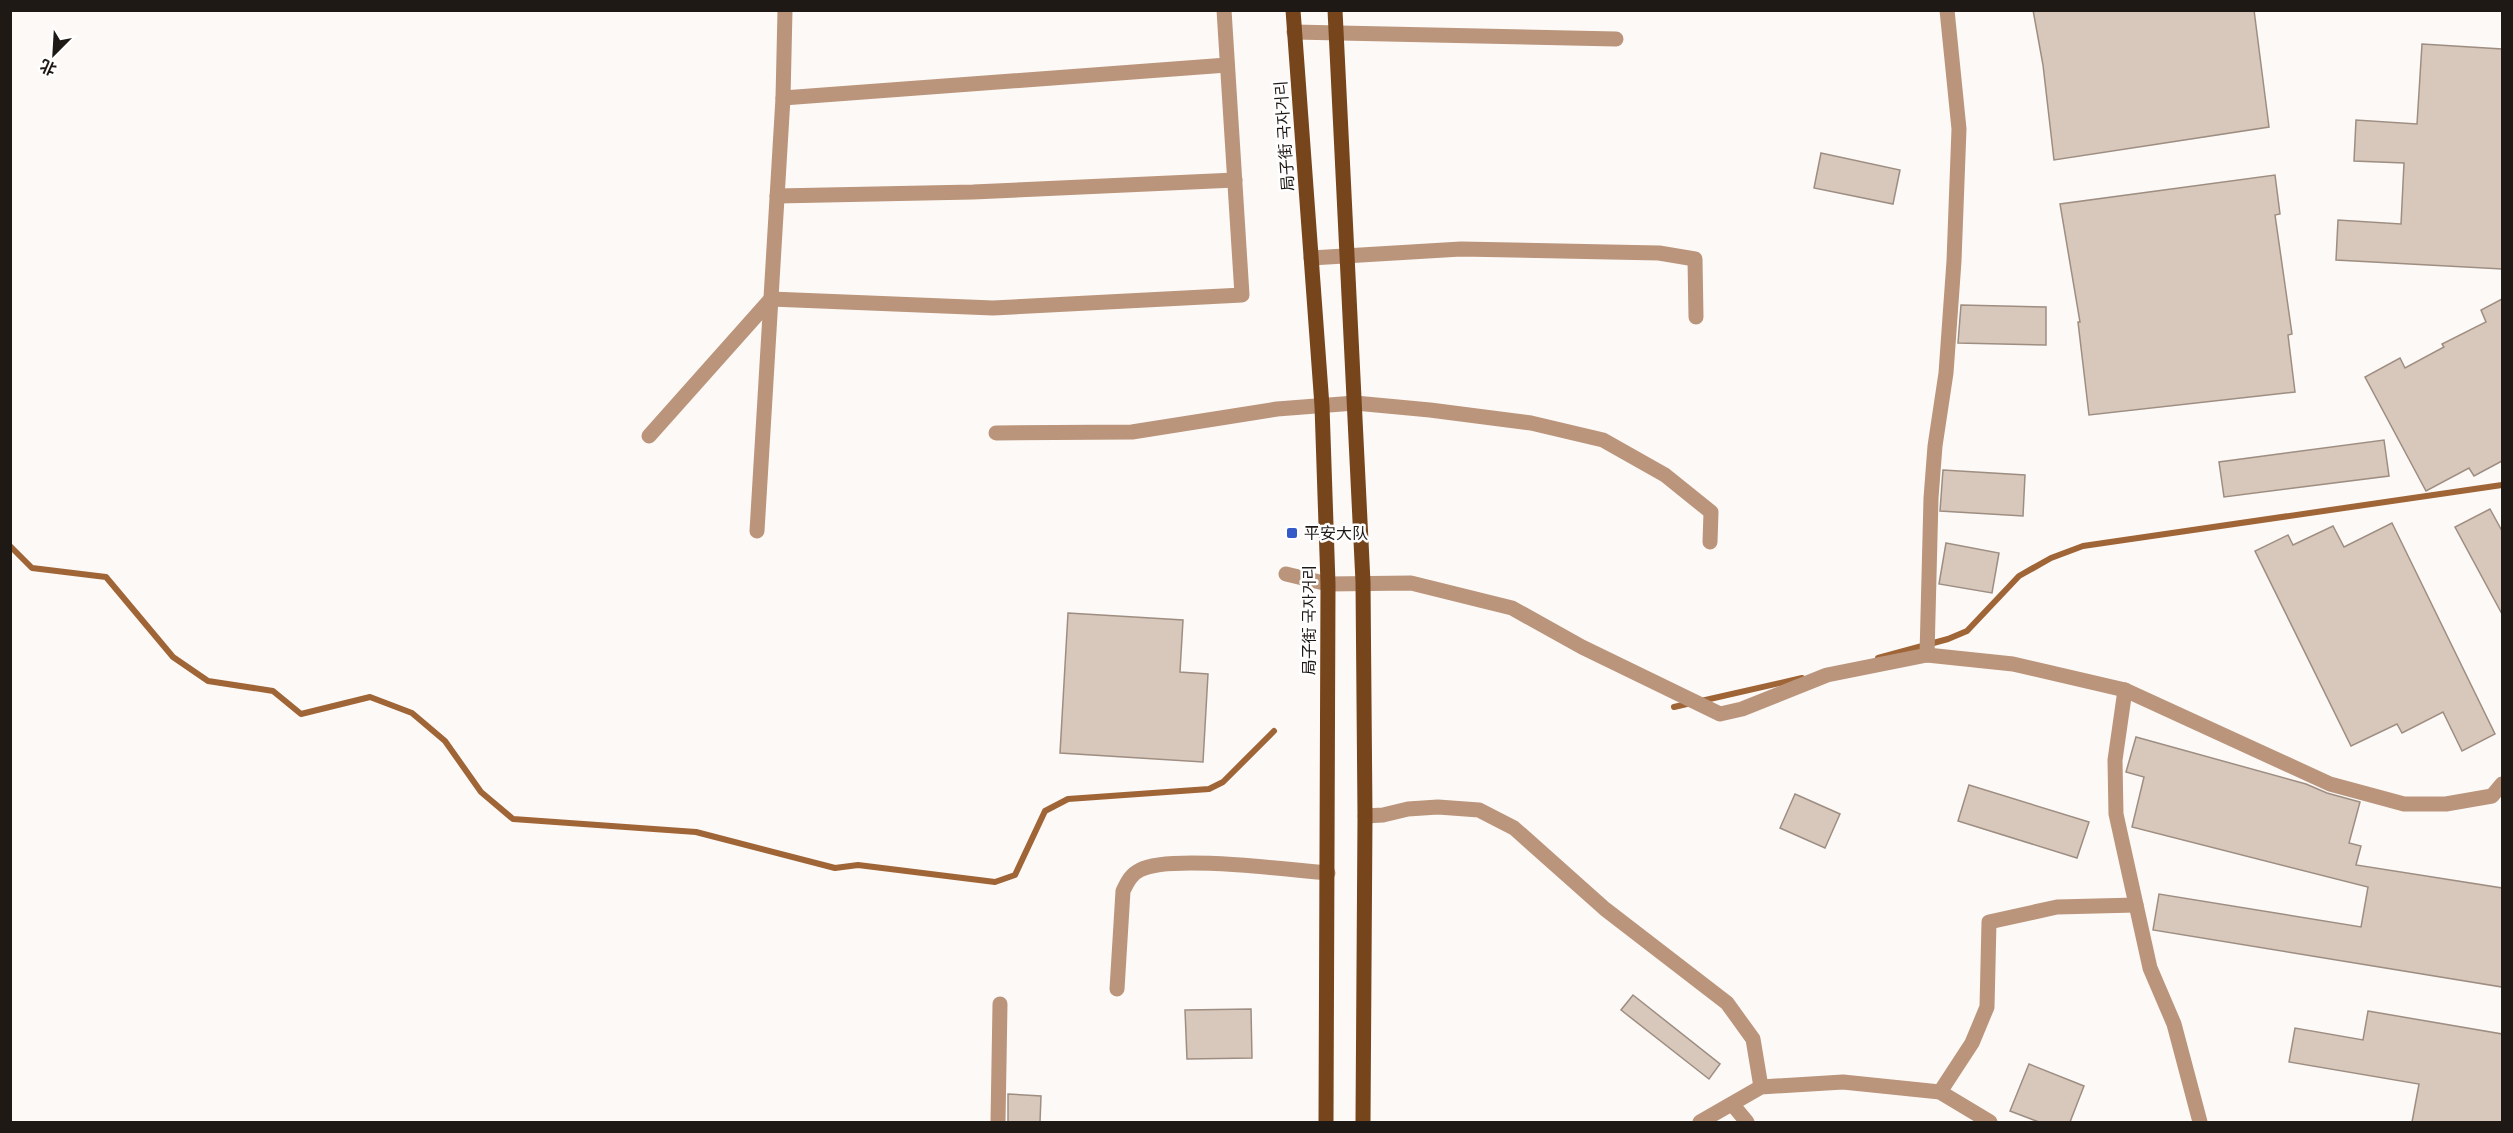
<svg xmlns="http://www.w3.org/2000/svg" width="2513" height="1133" viewBox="0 0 2513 1133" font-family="'Source Serif 4','Noto Sans SC','Noto Sans KR',serif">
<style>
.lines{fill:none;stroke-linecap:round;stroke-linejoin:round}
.stream{stroke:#a06537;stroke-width:6}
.building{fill:#d8c7bb;stroke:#9e8e82;stroke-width:1.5}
.minor{stroke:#ba957b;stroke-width:15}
.major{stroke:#77451c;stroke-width:15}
.poi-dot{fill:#3659ca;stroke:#fff;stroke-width:2}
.labels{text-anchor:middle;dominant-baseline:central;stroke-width:5;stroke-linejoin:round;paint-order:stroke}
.street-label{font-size:16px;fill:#1f1915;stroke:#fff}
.poi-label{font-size:16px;fill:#1f1915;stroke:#fff;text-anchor:start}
</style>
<rect width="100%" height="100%" fill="#fdf9f7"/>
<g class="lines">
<g class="stream">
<polyline points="10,546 32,568 106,577 173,657 208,681 273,691 301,714 370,697 412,713 445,741 481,792 513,819 696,832 835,868 858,865 995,882 1015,875 1045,811 1068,799 1209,789 1223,782 1274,731"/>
<polyline points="1878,658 1948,639 1967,631 2019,576 2051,558 2083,546 2502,485"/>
<polyline points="1701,701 1802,678"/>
<polyline points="1674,707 1691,703"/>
</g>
</g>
<g class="building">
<polygon points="2033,10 2254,10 2269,127 2054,160 2043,65"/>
<polygon points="2422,44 2502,49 2502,269 2336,260 2338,220 2401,224 2404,163 2354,161 2356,120 2417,124"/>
<polygon points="1821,153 1900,170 1893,204 1814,188"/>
<polygon points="2275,175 2280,214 2275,215 2292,334 2288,335 2295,392 2089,415 2078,322 2080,322 2060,204"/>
<polygon points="2502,299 2502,461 2474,476 2469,468 2426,491 2365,377 2400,358 2405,368 2444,347 2442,344 2486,322 2481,310"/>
<polygon points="1961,305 2046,307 2046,345 1958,343"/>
<polygon points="2384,440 2389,476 2224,497 2219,462"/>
<polygon points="1943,470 2025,475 2023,516 1940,511"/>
<polygon points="2490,509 2502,531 2502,614 2455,527"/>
<polygon points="2392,523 2495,734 2462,751 2443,712 2402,733 2397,724 2351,746 2255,551 2288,535 2293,545 2333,526 2344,547"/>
<polygon points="1946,543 1999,553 1992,593 1939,584"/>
<polygon points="1068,613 1183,620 1180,672 1208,674 1203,762 1060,753"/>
<polygon points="2136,737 2306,784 2327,793 2360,802 2349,843 2361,846 2356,865 2502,888 2502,987 2153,930 2159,894 2361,927 2368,887 2132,827 2144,777 2126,772"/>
<polygon points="1969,785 2089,822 2077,858 1958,821"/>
<polygon points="1795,794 1840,814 1825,848 1780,828"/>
<polygon points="1633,995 1720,1064 1709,1079 1621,1010"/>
<polygon points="1251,1009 1252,1058 1187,1059 1185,1010"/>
<polygon points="2368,1011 2502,1034 2502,1122 2412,1122 2419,1084 2289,1062 2295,1028 2363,1040"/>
<polygon points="2029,1064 2084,1086 2070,1122 2039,1122 2010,1111"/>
<polygon points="1008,1094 1041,1096 1040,1122 1008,1122"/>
</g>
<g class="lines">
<g class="minor">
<polyline points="1294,32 1616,39"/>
<polyline points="783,98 1227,65"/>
<polyline points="777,196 973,192 1235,180"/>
<polyline points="1311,258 1461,249 1659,253 1695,259 1696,317"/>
<polyline points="996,433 1132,432 1277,409 1355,403 1430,410 1531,423 1603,440 1665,475 1711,512 1710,542"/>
<polyline points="649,436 771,299 993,308 1242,295 1224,10"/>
<polyline points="757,531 783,98 785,10"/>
<polyline points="1286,574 1328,584 1411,583 1512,608 1582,647 1720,714 1742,709 1827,675 1927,655 2013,664 2125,690 2330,784 2404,804 2446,804 2492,796 2502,784"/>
<polyline points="1927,655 1931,498 1935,446 1946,373 1954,261 1959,129 1947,10"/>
<polyline points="2125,690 2115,760 2116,814 2150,968 2174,1024 2200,1122"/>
<polyline points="1365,816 1383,815 1408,809 1438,807 1479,810 1514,828 1605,909 1727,1003 1753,1039 1761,1087"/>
<path d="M1117,989L1123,891C1127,883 1131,874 1140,870C1170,854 1288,870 1328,873"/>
<polyline points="1940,1092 1972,1043 1987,1007 1989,922 2057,907 2136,905"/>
<polyline points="1732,1104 1747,1122"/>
<polyline points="998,1122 1000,1004"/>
<polyline points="1700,1122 1761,1087 1843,1082 1940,1092 1990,1122"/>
</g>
<g class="major">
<polyline points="1293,10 1322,406 1328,584 1326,1122"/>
<polyline points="1335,10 1363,582 1365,816 1363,1122"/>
</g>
</g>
<rect class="poi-dot" x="1286" y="527" width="12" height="12" rx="3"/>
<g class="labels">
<g class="street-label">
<text transform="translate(1284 136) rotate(-94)">局子街 국자거리</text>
<text transform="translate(1309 620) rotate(-90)">局子街 국자거리</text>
</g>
<g class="poi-label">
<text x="1304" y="533">平安大队</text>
</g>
</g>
<rect width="2513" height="1133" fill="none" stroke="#1f1915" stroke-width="24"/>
<g transform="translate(54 54) rotate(204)" stroke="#ffffff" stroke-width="4.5" paint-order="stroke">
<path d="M0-4.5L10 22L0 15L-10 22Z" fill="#1f1915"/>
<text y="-9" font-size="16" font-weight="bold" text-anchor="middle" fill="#1f1915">北</text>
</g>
</svg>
